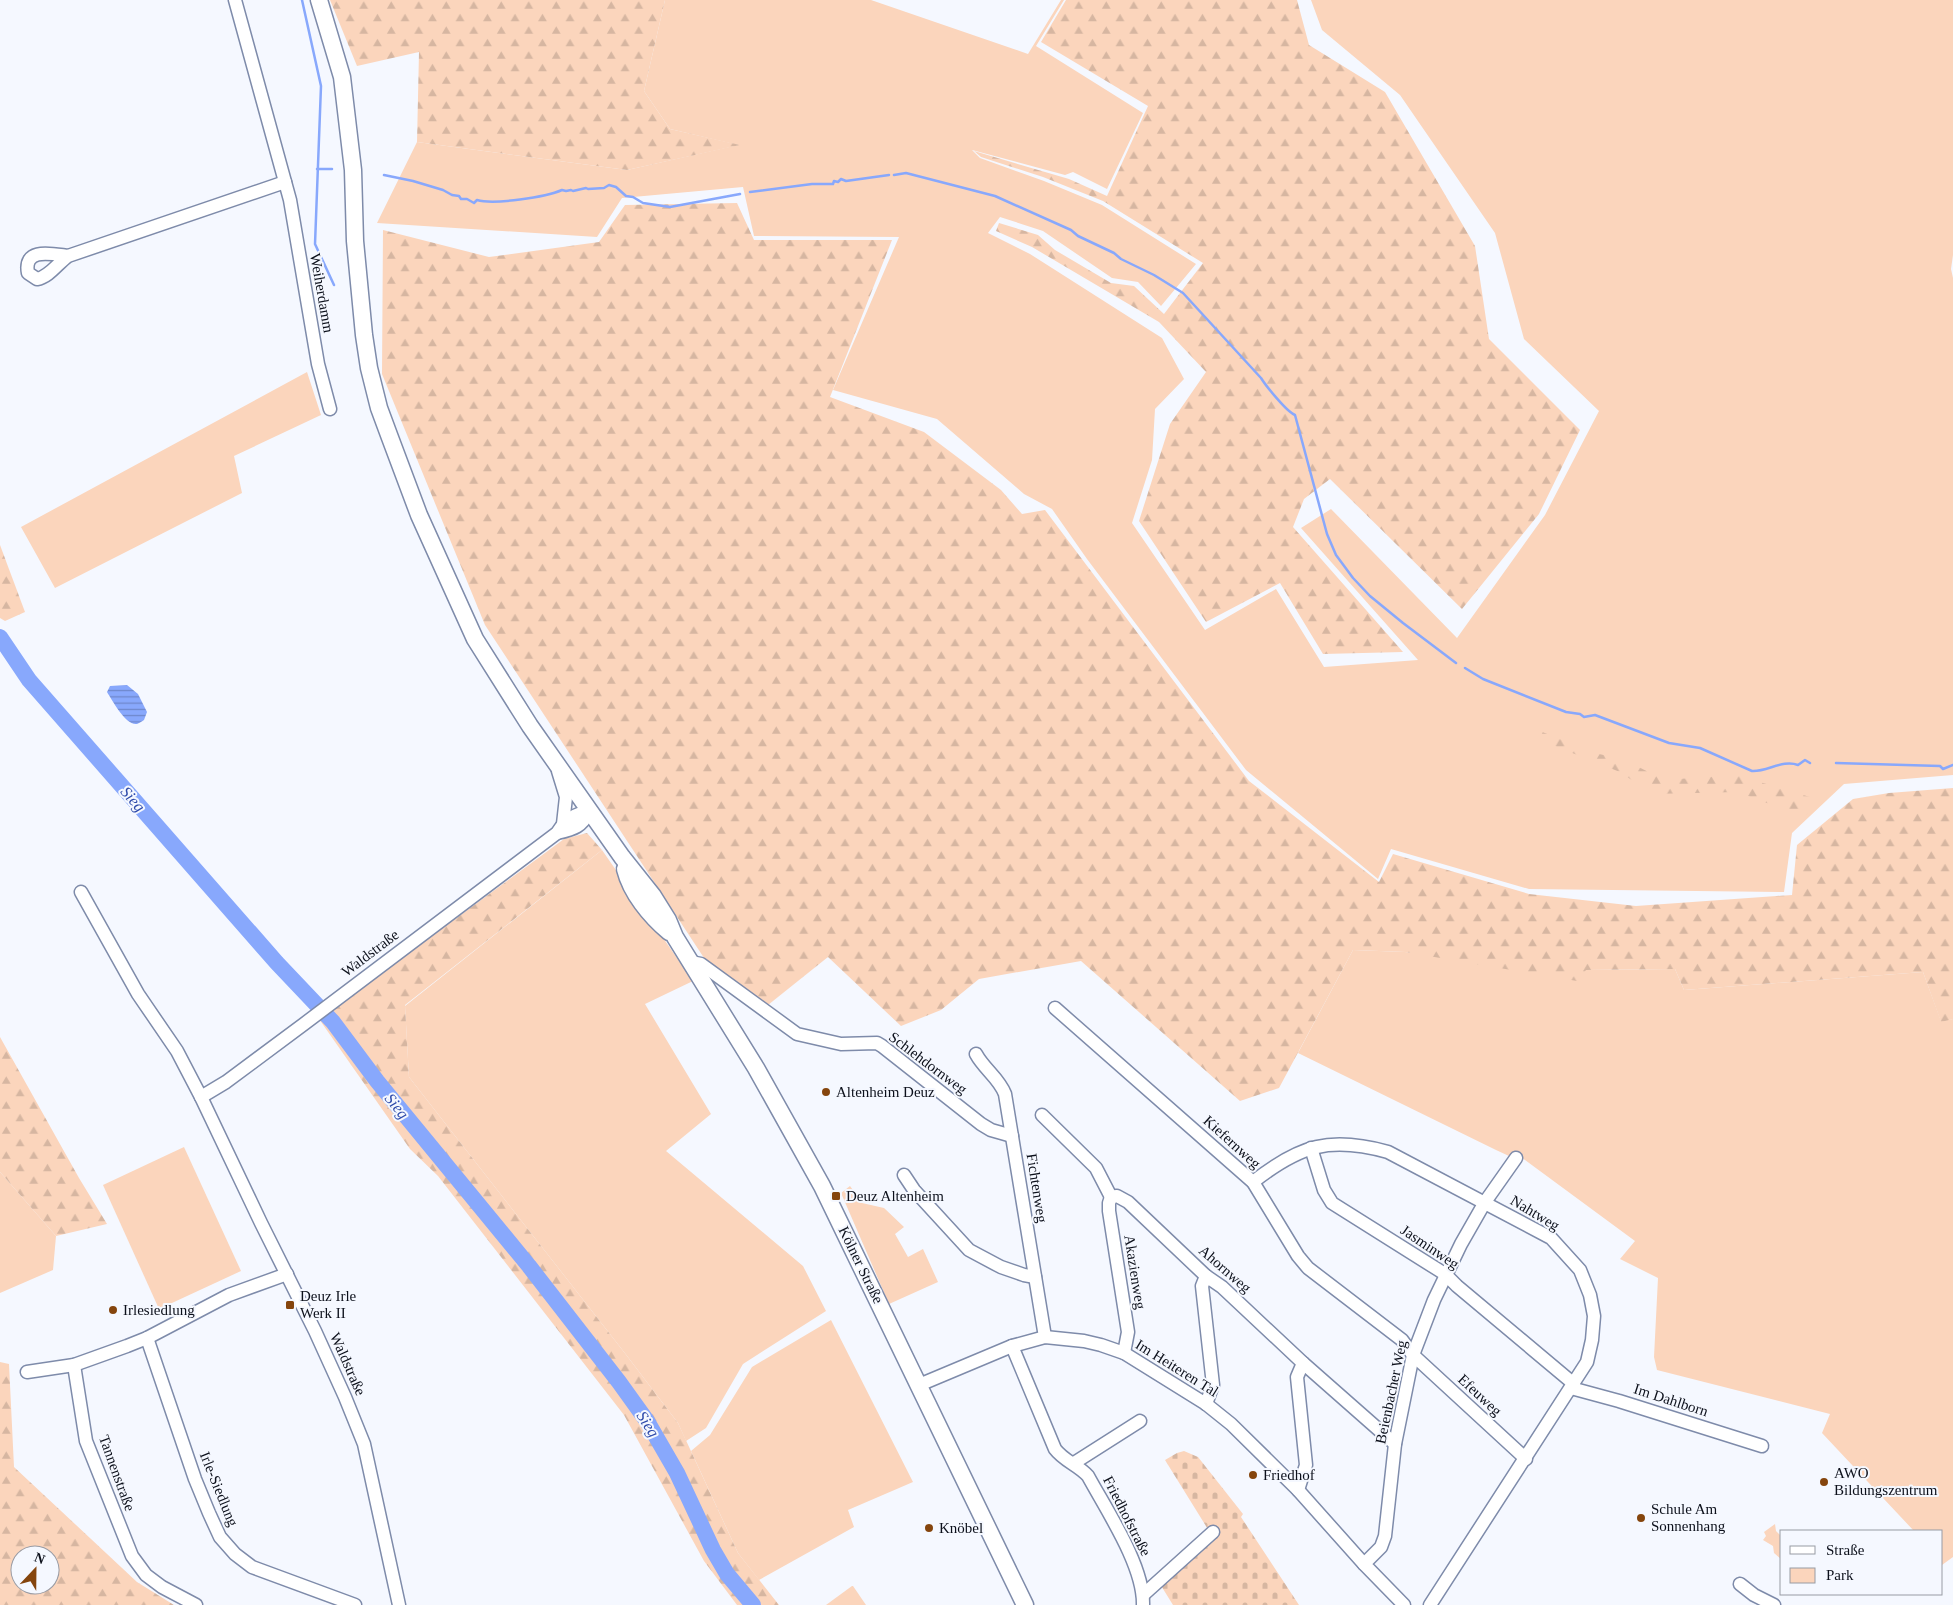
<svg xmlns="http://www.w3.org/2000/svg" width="1953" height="1605" viewBox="0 0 1953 1605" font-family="'Times New Roman',serif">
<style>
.green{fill:#fbd5bc}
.forest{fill:url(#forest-firs);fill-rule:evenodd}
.cemetery{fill:url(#cemetery-stones)}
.water{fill:url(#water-rules)}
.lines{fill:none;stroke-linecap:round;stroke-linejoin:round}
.stream{stroke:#88a8fc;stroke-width:2.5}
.river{stroke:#88a8fc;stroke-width:16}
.minor-casing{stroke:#7e8baa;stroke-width:15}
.major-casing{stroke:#7e8baa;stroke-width:19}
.minor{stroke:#fff;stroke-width:12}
.major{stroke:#fff;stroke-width:16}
.poi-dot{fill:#85450d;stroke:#f5f8ff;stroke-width:2}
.labels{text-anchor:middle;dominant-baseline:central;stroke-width:4;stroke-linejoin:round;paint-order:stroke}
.street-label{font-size:15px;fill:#0c101b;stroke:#f5f8ff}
.poi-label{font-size:15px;fill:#0c101b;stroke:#f5f8ff;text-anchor:start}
.water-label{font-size:16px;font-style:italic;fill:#2e4aaa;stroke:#f5f8ff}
</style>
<defs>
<pattern id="forest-firs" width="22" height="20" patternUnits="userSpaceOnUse" patternTransform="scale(1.25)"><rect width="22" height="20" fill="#fbd5bc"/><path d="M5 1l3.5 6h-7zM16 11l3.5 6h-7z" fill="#d6b6a1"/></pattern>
<pattern id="cemetery-stones" width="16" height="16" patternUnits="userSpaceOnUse" patternTransform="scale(1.25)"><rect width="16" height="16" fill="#fbd5bc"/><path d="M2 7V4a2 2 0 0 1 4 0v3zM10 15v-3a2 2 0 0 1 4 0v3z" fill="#d6b6a1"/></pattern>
<pattern id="water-rules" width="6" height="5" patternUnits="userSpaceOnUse" patternTransform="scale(1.25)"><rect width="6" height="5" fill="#88a8fc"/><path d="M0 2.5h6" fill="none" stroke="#6e87cb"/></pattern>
</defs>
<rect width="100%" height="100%" fill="#f5f8ff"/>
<g class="green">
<polygon points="665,0 871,0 1028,54 1061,0 1064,0 1036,46 1143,113 1107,189 1073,172 1065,175 972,150 980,158 1044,181 1102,205 1196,264 1161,306 1138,282 1112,278 1043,231 1000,217 988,233 1030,254 1162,338 1184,379 1155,409 1152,460 1132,523 1205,630 1276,589 1324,667 1418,660 1301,528 1331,509 1457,638 1545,515 1599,411 1524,339 1495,233 1400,95 1322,30 1311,0 1953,0 1953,255 1951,269 1953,278 1953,775 1844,784 1792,833 1784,892 1529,889 1391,849 1378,879 1246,770 1087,559 1052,509 1024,494 937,419 833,390 899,237 754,236 743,187 622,198 597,237 377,223 417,142 627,170 738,145 670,129 644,91"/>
<polygon points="307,372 321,415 234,456 242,493 55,588 21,527"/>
<polygon points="602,850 693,981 645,1004 711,1114 666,1151 803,1266 826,1311 743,1364 706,1428 686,1441 678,1423 624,1352 409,1077 405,1006"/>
<polygon points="1353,950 1405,952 1586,970 1675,969 1684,990 1923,972 1941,1021 1953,1019 1953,1557 1942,1565 1942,1531 1914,1531 1822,1433 1830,1414 1657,1370 1654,1357 1658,1278 1620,1259 1635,1241 1521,1157 1509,1156 1496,1150 1298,1053"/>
<polygon points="184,1147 241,1271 159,1309 103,1185"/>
<polygon points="0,1172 56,1236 53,1270 0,1293"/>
<polygon points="850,1186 862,1203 884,1208 904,1227 895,1234 908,1257 923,1249 938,1282 889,1304 841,1193"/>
<polygon points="831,1320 913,1482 848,1510 854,1527 759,1580 738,1553 691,1451 710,1435 752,1367"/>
<polygon points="1775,1524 1776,1531 1782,1537 1782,1560 1774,1553 1773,1546 1763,1540 1766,1536 1764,1532"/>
<polygon points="853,1586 866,1605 826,1605 852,1586"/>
</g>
<g class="forest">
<polygon points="330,0 665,0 644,91 670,129 740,145 627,170 417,142 419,52 357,66"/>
<polygon points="1066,0 1297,0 1309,45 1385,92 1475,246 1489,339 1580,430 1539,514 1462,609 1330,479 1304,499 1293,527 1403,652 1323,654 1280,583 1206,622 1139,521 1170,424 1206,372 1159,322 1032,247 996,231 999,223 1038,235 1055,250 1111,283 1134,286 1164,314 1203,263 1103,201 1043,177 981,157 974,151 1069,179 1107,196 1148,106 1041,42"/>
<polygon points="737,203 754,240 892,240 830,397 924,432 1001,490 1022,514 1045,510 1249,781 1379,882 1393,854 1529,894 1636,906 1792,895 1797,845 1853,799 1889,793 1953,788 1953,1019 1941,1022 1923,972 1684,990 1675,969 1586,970 1577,981 1405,952 1353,950 1279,1088 1240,1101 1081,961 979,979 941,1010 901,1026 828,957 768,1005 708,964 485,625 382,374 383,230 489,257 599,242 625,205"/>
<polygon points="0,545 25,612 5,621 0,618"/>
<polygon points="1535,729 1594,753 1623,759 1664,780 1736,775 1820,800 1815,810 1803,816 1737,792 1652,794 1620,772 1532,737 1530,730"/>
<polygon points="587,833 602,850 405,1005 409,1077 624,1352 678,1423 738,1553 779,1605 737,1605 704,1561 624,1415 438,1176 410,1149 319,1019 564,839"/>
<polygon points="0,1037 79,1178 107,1224 56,1236 0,1172"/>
<path d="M0,1362L9,1364L14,1467L137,1582L174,1605H0ZM20,1555H50V1585H20Z"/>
</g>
<polygon class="cemetery" points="1184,1451 1198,1457 1243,1514 1241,1517 1299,1605 1173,1605 1160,1584 1214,1539 1165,1460 1177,1453"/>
<path class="water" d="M127,685L138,694L147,712L144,720C142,721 140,723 137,724C126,726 112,700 107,692L110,686Z"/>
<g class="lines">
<g class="stream">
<polyline points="302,0 321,86 315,244 334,285"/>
<polyline points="317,169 332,169"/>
<path d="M384,175L413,181L443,190L452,195L459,196L461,199H467L474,203L477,200C494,205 546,197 562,190L566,191L571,190L573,191L586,188L588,189L604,188L609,185L616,187L626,196L633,197L643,203L670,207L740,194"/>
<path d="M894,175L906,173L995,196L1071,230L1078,236L1114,253L1121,259L1154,275L1183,293L1261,378C1266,386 1287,412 1295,415L1327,534L1336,555L1353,578L1370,596L1403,623L1456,663"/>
<polyline points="750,192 812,184 833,184 834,181 838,182 841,179 846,181 889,175"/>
<path d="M1465,668L1483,679L1566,712L1580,714L1584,717L1595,715L1669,743L1700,748L1752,771C1767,772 1783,759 1798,765L1805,760L1810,763"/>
<polyline points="1836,763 1940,766 1943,769 1953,765"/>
</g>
<polyline class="river" points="0,637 29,680 277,963 333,1022 377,1081 529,1266 619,1382 647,1421 677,1473 713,1550 727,1574 753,1605"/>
<defs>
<g id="minor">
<polyline points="235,0 290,200 318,364 330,409"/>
<path d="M68,256C58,263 49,277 37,279L28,273C23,247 52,254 68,256L285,182"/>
<polyline points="558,771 566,797 563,824"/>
<path d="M557,833C575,829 581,827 590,811"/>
<polyline points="81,892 138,994 177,1051 201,1097"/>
<polyline points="691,962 701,964 797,1034 841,1044 877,1043 882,1046 981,1124 991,1130 1012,1136"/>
<polyline points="1055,1008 1253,1182 1298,1256 1308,1268 1402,1340 1413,1355 1526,1459"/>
<path d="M976,1054C984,1069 999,1078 1005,1094L1045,1337"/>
<polyline points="1042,1115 1096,1168 1111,1197 1117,1196 1128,1202 1206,1276 1222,1287 1303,1363 1395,1444"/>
<polyline points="1311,1148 1324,1190 1332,1203 1445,1274 1457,1286 1574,1384"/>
<polyline points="904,1175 914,1190 969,1250 1001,1267 1024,1275 1035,1277"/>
<path d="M1253,1182C1300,1145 1330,1136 1388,1152L1551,1238L1580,1270L1590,1295L1594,1316L1592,1340L1587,1362L1430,1605"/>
<polyline points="1111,1197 1109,1203 1109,1211 1128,1332 1124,1353"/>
<polyline points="1206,1276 1202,1286 1213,1385 1206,1404"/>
<polyline points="147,1338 195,1479 209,1513 220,1537 235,1554 252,1567 355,1605"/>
<path d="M1012,1346L1055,1449C1064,1461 1078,1465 1088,1476C1107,1511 1144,1566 1143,1605"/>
<polyline points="74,1365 86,1441 132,1556 146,1575 162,1587 196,1605"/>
<polyline points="27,1372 74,1365 127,1346 147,1338 229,1295 287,1274"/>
<polyline points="919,1385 1012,1346 1045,1337 1084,1341 1101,1345 1124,1353 1206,1404 1231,1424 1298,1490 1364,1564"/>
<polyline points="1571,1388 1619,1401 1762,1446"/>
<polyline points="1074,1463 1140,1421"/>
<polyline points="1298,1490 1306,1465 1297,1377 1303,1363"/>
<polyline points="1740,1584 1754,1595 1774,1605"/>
<polyline points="1143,1595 1213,1532"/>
<path d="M399,1605L364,1444L345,1397L315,1331L261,1223L201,1097L226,1082L304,1024L557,833C566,819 574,814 590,811"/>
<polyline points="1404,1605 1364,1564 1381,1547 1385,1536 1395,1444 1413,1355 1434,1300 1461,1244 1485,1202 1516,1158"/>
</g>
<g id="major">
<polyline points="319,0 342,77 353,170 355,241 364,335 369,368 379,408 389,435 419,515 475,639 530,726 622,857 653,896 668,920 675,937 756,1068 822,1186 1025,1605"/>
<path d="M625,869C631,893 650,916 669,932"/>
</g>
</defs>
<use href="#minor" class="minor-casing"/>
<use href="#major" class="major-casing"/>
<use href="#minor" class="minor"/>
<use href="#major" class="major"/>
</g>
<g class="poi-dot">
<circle cx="826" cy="1092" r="5"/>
<rect x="831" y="1191" width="10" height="10" rx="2.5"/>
<rect x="285" y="1300" width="10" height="10" rx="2.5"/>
<circle cx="113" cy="1310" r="5"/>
<circle cx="1253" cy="1475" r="5"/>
<circle cx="1824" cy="1482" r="5"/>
<circle cx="1641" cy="1518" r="5"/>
<circle cx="929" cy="1528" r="5"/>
</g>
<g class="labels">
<g class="street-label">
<text transform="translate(322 293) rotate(80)">Weiherdamm</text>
<text transform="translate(370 953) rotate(-37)">Waldstraße</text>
<text transform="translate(928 1063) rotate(37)">Schlehdornweg</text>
<text transform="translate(1232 1142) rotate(42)">Kiefernweg</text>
<text transform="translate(1037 1188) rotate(81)">Fichtenweg</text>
<text transform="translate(1535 1213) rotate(31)">Nahtweg</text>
<text transform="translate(1430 1247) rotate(34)">Jasminweg</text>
<text transform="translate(861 1265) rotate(64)">Kölner Straße</text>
<text transform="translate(1225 1269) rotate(41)">Ahornweg</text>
<text transform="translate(1135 1272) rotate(81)">Akazienweg</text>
<text transform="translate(348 1364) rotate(66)">Waldstraße</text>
<text transform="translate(1177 1368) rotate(32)">Im Heiteren Tal</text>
<text transform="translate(1391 1392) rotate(-78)">Beienbacher Weg</text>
<text transform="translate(1480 1395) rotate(43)">Efeuweg</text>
<text transform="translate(1671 1400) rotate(18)">Im Dahlborn</text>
<text transform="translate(117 1473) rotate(70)">Tannenstraße</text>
<text transform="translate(219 1489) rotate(68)">Irle-Siedlung</text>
<text transform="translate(1127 1516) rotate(63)">Friedhofstraße</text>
</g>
<g class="poi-label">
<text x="836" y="1092">Altenheim Deuz</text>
<text x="846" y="1196">Deuz Altenheim</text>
<text x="300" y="1296">Deuz Irle<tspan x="300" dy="17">Werk II</tspan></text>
<text x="123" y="1310">Irlesiedlung</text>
<text x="1834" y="1473">AWO<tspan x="1834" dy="17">Bildungszentrum</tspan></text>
<text x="1263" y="1475">Friedhof</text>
<text x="1651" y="1509">Schule Am<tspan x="1651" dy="17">Sonnenhang</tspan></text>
<text x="939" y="1528">Knöbel</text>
</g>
<g class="water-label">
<text transform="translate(133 799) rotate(49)">Sieg</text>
<text transform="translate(397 1106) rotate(51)">Sieg</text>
<text transform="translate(648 1424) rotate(57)">Sieg</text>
</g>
</g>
<rect x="1780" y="1530" width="162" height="65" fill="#f5f8ff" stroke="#989ba4"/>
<rect x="1790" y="1546" width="25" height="8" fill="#ffffff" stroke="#989ba4"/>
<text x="1826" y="1555" font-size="15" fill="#0c101b">Straße</text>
<rect x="1790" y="1568" width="25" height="15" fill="#fbd5bc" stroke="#989ba4"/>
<text x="1826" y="1580" font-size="15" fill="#0c101b">Park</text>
<g transform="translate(35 1570) rotate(22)"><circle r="24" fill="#f5f8ff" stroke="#989ba4"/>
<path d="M0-4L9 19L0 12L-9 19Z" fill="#85450d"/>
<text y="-8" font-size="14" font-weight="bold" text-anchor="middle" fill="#0c101b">N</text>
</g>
</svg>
